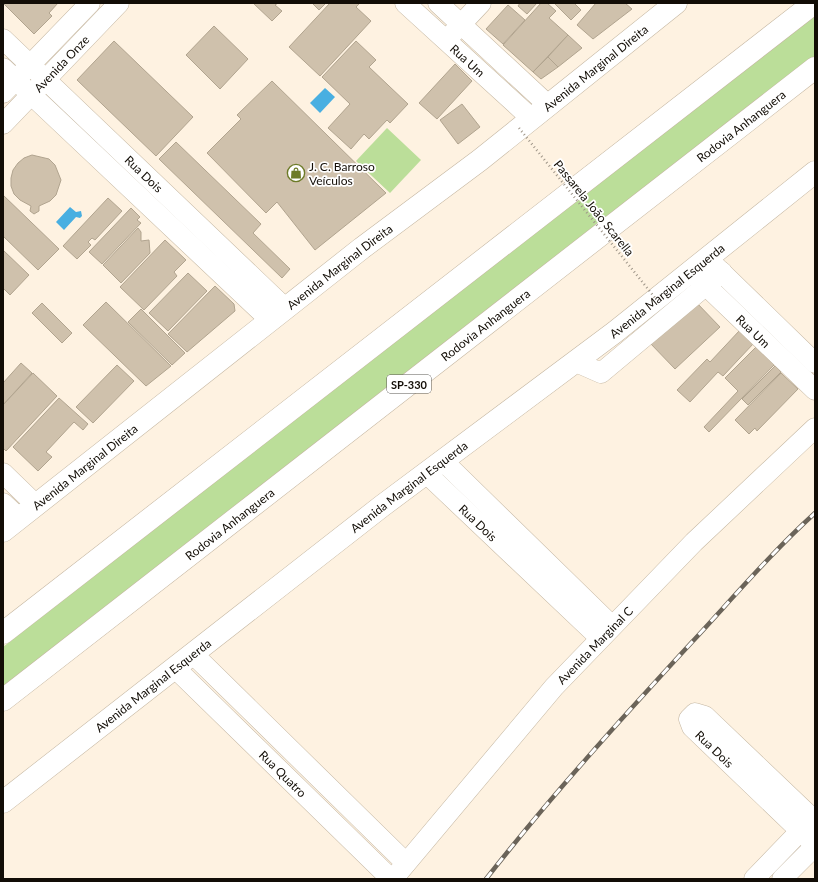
<svg xmlns="http://www.w3.org/2000/svg" width="818" height="882" viewBox="0 0 818 882" font-family="Lato,sans-serif">
<style>
.green{fill:#bbde99}
.water{fill:#49afe1}
.building{fill:#cfc1ac;stroke:#b1a48f}
.lines{fill:none;stroke-linecap:round;stroke-linejoin:round}
.minor-casing{stroke:#c4b6a1;stroke-width:21}
.major-casing{stroke:#c4b6a1;stroke-width:23}
.highway-casing{stroke:#c4b6a1;stroke-width:23}
.minor{stroke:#fff;stroke-width:20}
.major{stroke:#fff;stroke-width:22}
.highway{stroke:#fff;stroke-width:22}
.rail-casing{stroke:#6b6459;stroke-width:4.5}
.rail{stroke:#fff;stroke-width:3;stroke-dasharray:9;stroke-linecap:butt}
.path-bridge{stroke:#9d9487;stroke-width:2.5;stroke-dasharray:1 3;stroke-linecap:butt}
.labels{text-anchor:middle;dominant-baseline:central;stroke-width:3.5;stroke-linejoin:round;paint-order:stroke}
.shield{fill:#fff;stroke:#595651;stroke-width:1}
.shield-label{font-size:11px;font-weight:bold;fill:#120d06}
.street-label{font-size:12px;fill:#120d06;stroke:#fff}
.poi-label{font-size:12px;fill:#120d06;stroke:#fff;text-anchor:start}
</style>
<rect width="100%" height="100%" fill="#fef2e1"/>
<g class="green">
<polygon points="815,14 815,56 3,687 3,647"/>
<polygon points="387,128 421,160 390,193 356,161"/>
</g>
<g class="water">
<polygon points="325,88 335,97 320,113 310,103"/>
<polygon points="70,207 76,212 81,211 82,216 80,218 76,217 64,230 56,222"/>
</g>
<g class="building">
<polygon points="3,3 58,3 49,13 52,16 34,34"/>
<polygon points="253,3 278,3 275,5 282,11 272,21"/>
<polygon points="312,3 326,3 319,10"/>
<polygon points="330,3 360,3 356,7 371,21 320,76 289,47"/>
<polygon points="520,3 537,3 527,14 518,6"/>
<polygon points="541,3 547,3 556,11 549,18 568,35 533,72 503,45"/>
<polygon points="554,3 574,3 581,10 571,20"/>
<polygon points="596,3 625,3 632,9 593,39 577,25"/>
<polygon points="508,5 525,20 503,44 486,29"/>
<polygon points="214,26 248,59 220,89 186,55"/>
<polygon points="568,35 582,48 558,67 548,57"/>
<polygon points="114,41 193,117 156,156 77,80"/>
<polygon points="356,41 376,60 369,67 408,104 390,123 387,120 369,139 364,134 351,149 328,128 350,104 322,77"/>
<polygon points="548,57 558,67 541,79 533,72"/>
<polygon points="455,64 472,81 437,119 419,103"/>
<polygon points="272,81 386,193 315,250 277,202 266,213 207,153 241,119 237,115"/>
<polygon points="462,104 480,127 458,144 440,120"/>
<polygon points="176,142 261,224 253,233 290,269 282,278 159,159"/>
<polygon points="32,155 49,159 55,165 61,180 56,195 50,201 39,206 39,211 34,214 30,211 31,206 20,200 14,194 11,186 11,178 13,170 18,163 24,158"/>
<polygon points="3,195 59,249 38,270 3,236"/>
<polygon points="108,198 122,211 95,240 92,238 88,242 91,245 77,259 63,246"/>
<polygon points="131,208 140,217 137,220 141,223 102,264 89,252"/>
<polygon points="138,228 141,232 141,241 149,240 150,253 121,283 103,265"/>
<polygon points="165,240 186,260 174,272 177,276 144,310 120,287"/>
<polygon points="3,250 29,275 10,295 3,288"/>
<polygon points="188,273 207,291 168,331 149,313"/>
<polygon points="215,286 234,304 235,311 187,352 168,334"/>
<polygon points="695,301 720,327 675,369 650,343"/>
<polygon points="106,302 171,366 146,386 83,325"/>
<polygon points="42,303 72,333 62,343 32,313"/>
<polygon points="141,309 185,353 172,365 128,322"/>
<polygon points="740,330 754,343 723,376 718,372 690,402 677,390 707,359 710,362"/>
<polygon points="756,347 774,365 709,432 704,427 738,391 725,378"/>
<polygon points="21,363 32,373 3,405 3,383"/>
<polygon points="117,365 134,381 93,423 76,407"/>
<polygon points="775,366 781,372 748,405 742,399"/>
<polygon points="33,373 57,396 6,451 3,448 3,405"/>
<polygon points="781,373 798,389 757,431 755,428 749,434 735,420"/>
<polygon points="59,398 88,424 83,430 74,422 46,452 52,457 38,471 13,447"/>
</g>
<g class="lines">
<defs>
<g id="minor">
<path id="s1" d="M405,3L531,118"/>
<polyline points="438,3 548,105"/>
<polyline points="452,34 481,3"/>
<path id="s2" d="M3,39L285,308"/>
<polyline points="3,68 270,320"/>
<polyline points="3,93 90,3"/>
<path id="s3" d="M3,124L119,3"/>
<polyline points="713,264 815,363"/>
<path id="s4" d="M697,277L815,390"/>
<polyline points="576,362 601,373 722,272"/>
<polyline points="443,461 612,626"/>
<polyline points="3,473 36,505"/>
<path id="s5" d="M426,473L600,638"/>
<polyline points="3,503 19,518"/>
<polyline points="193,654 406,863"/>
<path id="s6" d="M175,668L391,879"/>
<path id="s7" d="M815,821L705,716L695,713L689,719L692,727L815,845"/>
<path id="s8" d="M393,879L554,687L694,542L815,428"/>
<polyline points="754,879 809,822"/>
<polyline points="782,879 815,846"/>
</g>
<g id="major">
<path id="s9" d="M3,531L362,248L480,160L676,3"/>
<path id="s10" d="M3,802L382,506L615,332L815,172"/>
</g>
<g id="highway">
<polyline points="3,633 814,3"/>
<path id="s11" d="M3,700L815,68"/>
</g>
</defs>
<use href="#minor" class="minor-casing"/>
<use href="#major" class="major-casing"/>
<use href="#highway" class="highway-casing"/>
<use href="#minor" class="minor"/>
<use href="#major" class="major"/>
<use href="#highway" class="highway"/>
<defs>
<path id="rail" d="M486,879C550,797 621,719 692,642C732,599 771,553 815,513"/>
</defs>
<use href="#rail" class="rail-casing"/>
<use href="#rail" class="rail"/>
<polyline class="path-bridge" points="519,128 656,299"/>
</g>
<defs>
<symbol id="shop-ring" viewBox="-11 -11 22 22"><circle r="9.5" fill="#fff" stroke="#6d7b28" stroke-width="1.5"/><path d="M-5-2.5h2.3a2.7 3.5 0 0 1 5.4 0H5L5.5 6h-11ZM-1.5-2.5h3a1.5 2.3 0 0 0-3 0Z" fill="#6d7b28"/></symbol>
</defs>
<g fill-rule="evenodd">
<use href="#shop-ring" x="286" y="163" width="20" height="20"/>
</g>
<g class="labels">
<rect class="shield" x="387" y="375" width="44" height="18" rx="3"/>
<g class="shield-label">
<text x="409" y="384">SP-330</text>
</g>
<g class="street-label">
<text stroke="none"><textPath href="#s1" startOffset="85">Rua Um</textPath></text>
<text stroke="none"><textPath href="#s3" startOffset="84">Avenida Onze</textPath></text>
<text stroke="none"><textPath href="#s9" startOffset="752">Avenida Marginal Direita</textPath></text>
<text stroke="none"><textPath href="#s11" startOffset="935">Rodovia Anhanguera</textPath></text>
<text stroke="none"><textPath href="#s2" startOffset="195">Rua Dois</textPath></text>
<text transform="translate(594 208) rotate(51)">Passarela João Scarella</text>
<text stroke="none"><textPath href="#s9" startOffset="428">Avenida Marginal Direita</textPath></text>
<text stroke="none"><textPath href="#s10" startOffset="838">Avenida Marginal Esquerda</textPath></text>
<text stroke="none"><textPath href="#s11" startOffset="611">Rodovia Anhanguera</textPath></text>
<text stroke="none"><textPath href="#s4" startOffset="78">Rua Um</textPath></text>
<text stroke="none"><textPath href="#s9" startOffset="104">Avenida Marginal Direita</textPath></text>
<text stroke="none"><textPath href="#s10" startOffset="514">Avenida Marginal Esquerda</textPath></text>
<text stroke="none"><textPath href="#s5" startOffset="72">Rua Dois</textPath></text>
<text stroke="none"><textPath href="#s11" startOffset="287">Rodovia Anhanguera</textPath></text>
<text stroke="none"><textPath href="#s8" startOffset="309">Avenida Marginal C</textPath></text>
<text stroke="none"><textPath href="#s10" startOffset="190">Avenida Marginal Esquerda</textPath></text>
<text stroke="none"><textPath href="#s7" startOffset="211">Rua Dois</textPath></text>
<text stroke="none"><textPath href="#s6" startOffset="151">Rua Quatro</textPath></text>
</g>
<g class="poi-label">
<text x="309" y="166">J. C. Barroso<tspan x="309" dy="14">Veículos</tspan></text>
</g>
</g>
<rect width="818" height="882" fill="none" stroke="#120d06" stroke-width="8"/>
</svg>
